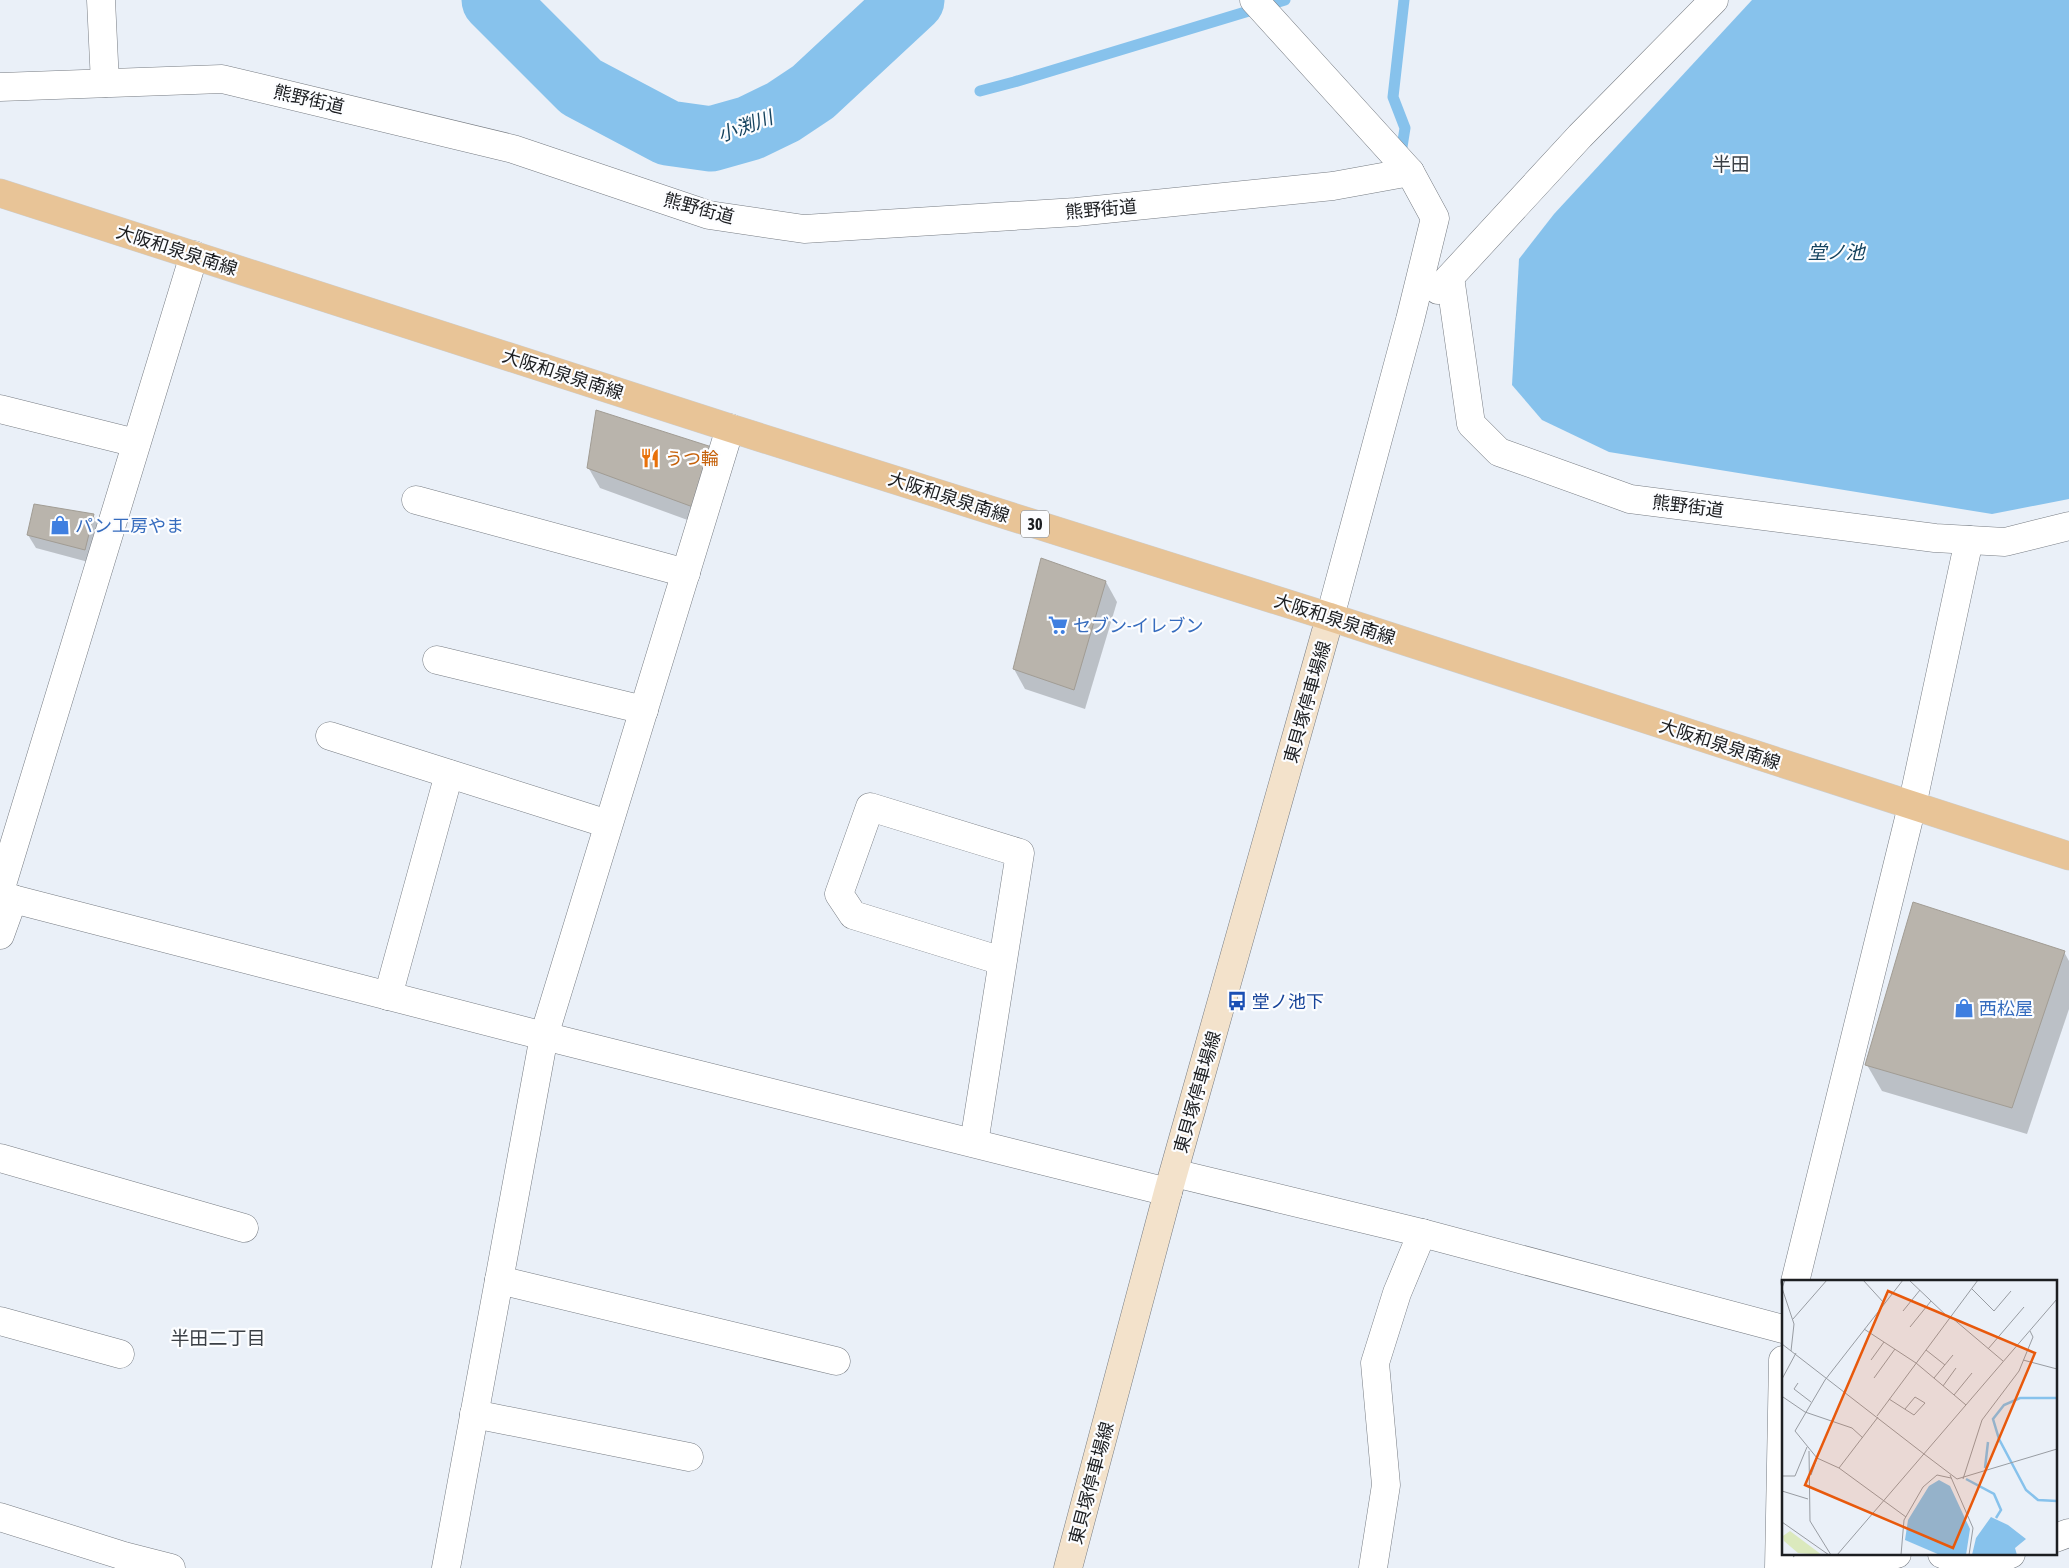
<svg xmlns="http://www.w3.org/2000/svg" width="2069" height="1568" viewBox="0 0 2069 1568" font-family="'Asap Condensed','Noto Sans JP',sans-serif">
<style>
.water{fill:#87c2ec}
.shadow{fill:#0003}
.lines{fill:none;stroke-linecap:round;stroke-linejoin:round}
.stream{stroke:#87c2ec;stroke-width:11}
.river{stroke:#87c2ec;stroke-width:65}
.building{fill:#b9b4ac;stroke:#a19c94}
.minor-casing{stroke:#777c83;stroke-width:29}
.secondary-casing{stroke:#777c83;stroke-width:29}
.primary-casing{stroke:#cdcece;stroke-width:29}
.minor{stroke:#fff;stroke-width:28}
.secondary{stroke:#f3e2cb;stroke-width:28}
.primary{stroke:#e8c497;stroke-width:28}
.labels{text-anchor:middle;dominant-baseline:central;stroke-width:4.5;stroke-linejoin:round;paint-order:stroke}
.shield{fill:#fcfdff;stroke:#5f6164;stroke-width:1}
.shield-label{font-size:16px;font-weight:bold;fill:#1c1e21}
.street-label{font-size:18px;fill:#1c1e21;stroke:#fcfdff}
.food-label{font-size:18px;fill:#c56008;stroke:#fcfdff;text-anchor:start}
.shop-label{font-size:18px;fill:#366cbe;stroke:#fcfdff;text-anchor:start}
.transit-label{font-size:18px;fill:#164399;stroke:#fcfdff;text-anchor:start}
.water-label{font-size:19px;font-style:italic;fill:#15435f;stroke:#fcfdff}
.neighbourhood-label{font-size:19px;fill:#3b4046;stroke:#fcfdff}
.inset-river{fill:none;stroke:#87c2ec;stroke-width:2.5}
.inset-road{fill:none;stroke:#989ca2;stroke-width:1}
.view{fill:#e8590c;fill-opacity:0.15;stroke:#e8590c;stroke-width:2.5}
.inset-edge{fill:none;stroke:#1c1e21;stroke-width:2.5}
</style>
<rect width="100%" height="100%" fill="#eaf0f8"/>
<polygon class="water" points="1752,0 2069,0 2069,499 1992,514 1609,452 1542,420 1512,385 1519,259 1554,214"/>
<g class="shadow">
<polygon points="714,449 704,526 600,488 588,467"/>
<polygon points="93,515 101,529 92,563 36,548 28,535"/>
<polygon points="1106,582 1117,602 1085,709 1025,689 1014,669"/>
<polygon points="2064,952 2069,961 2069,1009 2027,1134 1882,1091 1867,1065"/>
</g>
<g class="lines">
<g class="stream">
<polyline points="980,91 1014,82 1285,0"/>
<polyline points="1402,147 1405,128 1393,97 1404,0"/>
</g>
<polyline class="river" points="494,0 581,87 668,133 711,139 750,128 783,112 813,92 912,0"/>
</g>
<g class="building">
<polygon points="596,410 715,448 693,507 587,468"/>
<polygon points="34,504 94,514 85,550 27,535"/>
<polygon points="1041,558 1106,581 1074,690 1013,669"/>
<polygon points="1913,902 2065,951 2012,1108 1865,1065"/>
</g>
<g class="lines">
<defs>
<g id="minor">
<polyline points="101,0 105,83"/>
<polyline points="1254,0 1410,172 1435,218 1410,320 1330,617"/>
<polyline points="0,87 222,79 513,149 709,215 804,229 1076,212 1333,186 1410,172"/>
<polyline points="1450,277 1471,424 1499,452 1630,499 1935,538 2005,542 2069,526"/>
<polyline points="1438,290 1580,136 1714,0"/>
<polyline points="0,409 136,443"/>
<polyline points="416,500 686,573"/>
<polyline points="437,660 644,710"/>
<polyline points="330,736 608,824"/>
<polyline points="0,891 194,255"/>
<polyline points="0,898 13,899 544,1036 1168,1192"/>
<polyline points="0,935 13,899"/>
<polyline points="388,996 449,774"/>
<polyline points="974,1143 1020,853 870,807 839,894 853,915 1002,961"/>
<polyline points="0,1158 244,1228"/>
<polyline points="1174,1173 1422,1233 1783,1329"/>
<polyline points="499,1280 836,1361"/>
<polyline points="1795,1282 1912,806 1969,540"/>
<polyline points="0,1321 120,1354"/>
<polyline points="474,1414 689,1457"/>
<polyline points="0,1517 124,1556 171,1568"/>
<polyline points="2055,1538 2069,1533"/>
<polyline points="1942,1554 1976,1567"/>
<polyline points="446,1568 544,1036 730,428"/>
<polyline points="1373,1568 1386,1485 1375,1363 1397,1293 1422,1233"/>
<polyline points="1779,1568 1783,1360"/>
<polyline points="1802,1568 1897,1554"/>
<polyline points="1974,1568 2011,1554"/>
</g>
<polyline id="secondary" points="1068,1568 1168,1192 1330,617"/>
<polyline id="primary" points="0,193 730,428 1330,617 2069,856"/>
</defs>
<use href="#minor" class="minor-casing"/>
<use href="#secondary" class="secondary-casing"/>
<use href="#primary" class="primary-casing"/>
<use href="#minor" class="minor"/>
<use href="#secondary" class="secondary"/>
<use href="#primary" class="primary"/>
</g>
<defs>
<symbol id="restaurant-bare" viewBox="-9 -9 18 18"><path d="M-5-6h1v4h1v-4h1v4h1v-4h1v5L-1.5 .5V6h-2V.5L-5-1ZM5-6V6H3V1.5H1.5Q1.5-4 5-6Z" fill="#e8710a" stroke="#fcfdff" stroke-width="2.5" paint-order="stroke"/></symbol>
<symbol id="shop-bare" viewBox="-9 -9 18 18"><path d="M-5-2.5h2.3a2.7 3.5 0 0 1 5.4 0H5L5.5 6h-11ZM-1.5-2.5h3a1.5 2.3 0 0 0-3 0Z" fill="#3f7fe0" stroke="#fcfdff" stroke-width="2.5" paint-order="stroke"/></symbol>
<symbol id="supermarket-bare" viewBox="-9 -9 18 18"><path d="M-6-5.5h2.5l.6 2H6L4.5 2H-2.5L-4.4-4H-6ZM-1.5 3.2a1.3 1.3 0 1 0 .1 0ZM3 3.2a1.3 1.3 0 1 0 .1 0Z" fill="#3f7fe0" stroke="#fcfdff" stroke-width="2.5" paint-order="stroke"/></symbol>
<symbol id="bus-bare" viewBox="-9 -9 18 18"><path d="M-5-6H5V4H4V6H2V4H-2V6H-4V4H-5ZM-3.5-4V0h7V-4ZM-3.5 1.2v1.5H-2V1.2ZM2 1.2v1.5H3.5V1.2Z" fill="#1a4fb4" stroke="#fcfdff" stroke-width="2.5" paint-order="stroke"/></symbol>
</defs>
<g fill-rule="evenodd">
<use href="#restaurant-bare" x="636" y="444" width="28" height="28"/>
<use href="#shop-bare" x="46" y="511" width="28" height="28"/>
<use href="#supermarket-bare" x="1044" y="611" width="28" height="28"/>
<use href="#bus-bare" x="1223" y="987" width="28" height="28"/>
<use href="#shop-bare" x="1950" y="994" width="28" height="28"/>
</g>
<g class="labels">
<rect class="shield" x="1021" y="510.5" width="28" height="27" rx="4"/>
<g class="shield-label">
<text x="1035" y="524">30</text>
</g>
<g class="street-label">
<text transform="translate(309 99) rotate(13)">熊野街道</text>
<text transform="translate(699 208) rotate(15)">熊野街道</text>
<text transform="translate(1101 209) rotate(-5)">熊野街道</text>
<text transform="translate(177 250) rotate(18)">大阪和泉泉南線</text>
<text transform="translate(563 374) rotate(18)">大阪和泉泉南線</text>
<text transform="translate(949 497) rotate(18)">大阪和泉泉南線</text>
<text transform="translate(1688 506) rotate(7)">熊野街道</text>
<text transform="translate(1335 619) rotate(18)">大阪和泉泉南線</text>
<text transform="translate(1307 702) rotate(-74)">東貝塚停車場線</text>
<text transform="translate(1720 744) rotate(18)">大阪和泉泉南線</text>
<text transform="translate(1197 1092) rotate(-74)">東貝塚停車場線</text>
<text transform="translate(1091 1483) rotate(-75)">東貝塚停車場線</text>
</g>
<g class="food-label">
<text x="665" y="458">うつ輪</text>
</g>
<g class="shop-label">
<text x="75" y="525">パン工房やま</text>
<text x="1073" y="625">セブン-イレブン</text>
<text x="1979" y="1008">西松屋</text>
</g>
<g class="transit-label">
<text x="1252" y="1001">堂ノ池下</text>
</g>
<g class="water-label">
<text transform="translate(745 126) rotate(-20)">小渕川</text>
<text x="1836" y="252">堂ノ池</text>
</g>
<g class="neighbourhood-label">
<text x="1731" y="164">半田</text>
<text x="218" y="1338">半田二丁目</text>
</g>
</g>
<g transform="translate(1782 1280)">
<rect width="275" height="275" fill="#eaf0f8"/>
<path d="M8,251L40,275L16,273L2,261L1,256Z" fill="#dbe9bd"/>
<path d="M157,200L168,206L188,249L184,275H158L123,260L126,240L147,206ZM209,237L226,245L244,259L233,268L235,275H190L194,258Z" fill="#87c2ec"/>
<path class="inset-river" d="M275,118H238L222,125L211,139L217,159L244,210L256,220L275,221M203,188L206,162M184,199L212,214L219,230L214,238"/>
<path class="inset-road" d="M3,0L0,8L12,44L9,71M81,0L102,23M121,0L43,100L13,151L35,178L57,188L124,237M127,0L168,39M190,9L212,31L229,11M121,31L138,10M169,37L221,81M11,39L45,0M128,47L149,21M82,49L134,83L184,125M0,64L142,174M206,69L242,27M144,70L163,85M89,80L102,62M241,80L275,89M92,98L113,69M152,98L171,75M0,99L14,73M16,103L12,109L29,122M161,106L174,88M172,115L190,93M1,117L23,132L70,148L81,158M107,119L132,135L143,123L133,117L123,129M95,136L196,0M27,171L28,241L49,275M142,174L175,199L275,169M57,188L96,137M29,195L35,178M168,195L191,248L187,275M0,196H13L25,167M181,199L200,140L237,91L251,57L248,51M0,211L26,219M0,242L47,275M55,275L275,19M119,275L122,240L141,207L155,195L169,198"/>
<path class="view" d="M106,11L253,73L171,268L23,205Z"/>
<rect width="275" height="275" class="inset-edge"/>
</g>
</svg>
